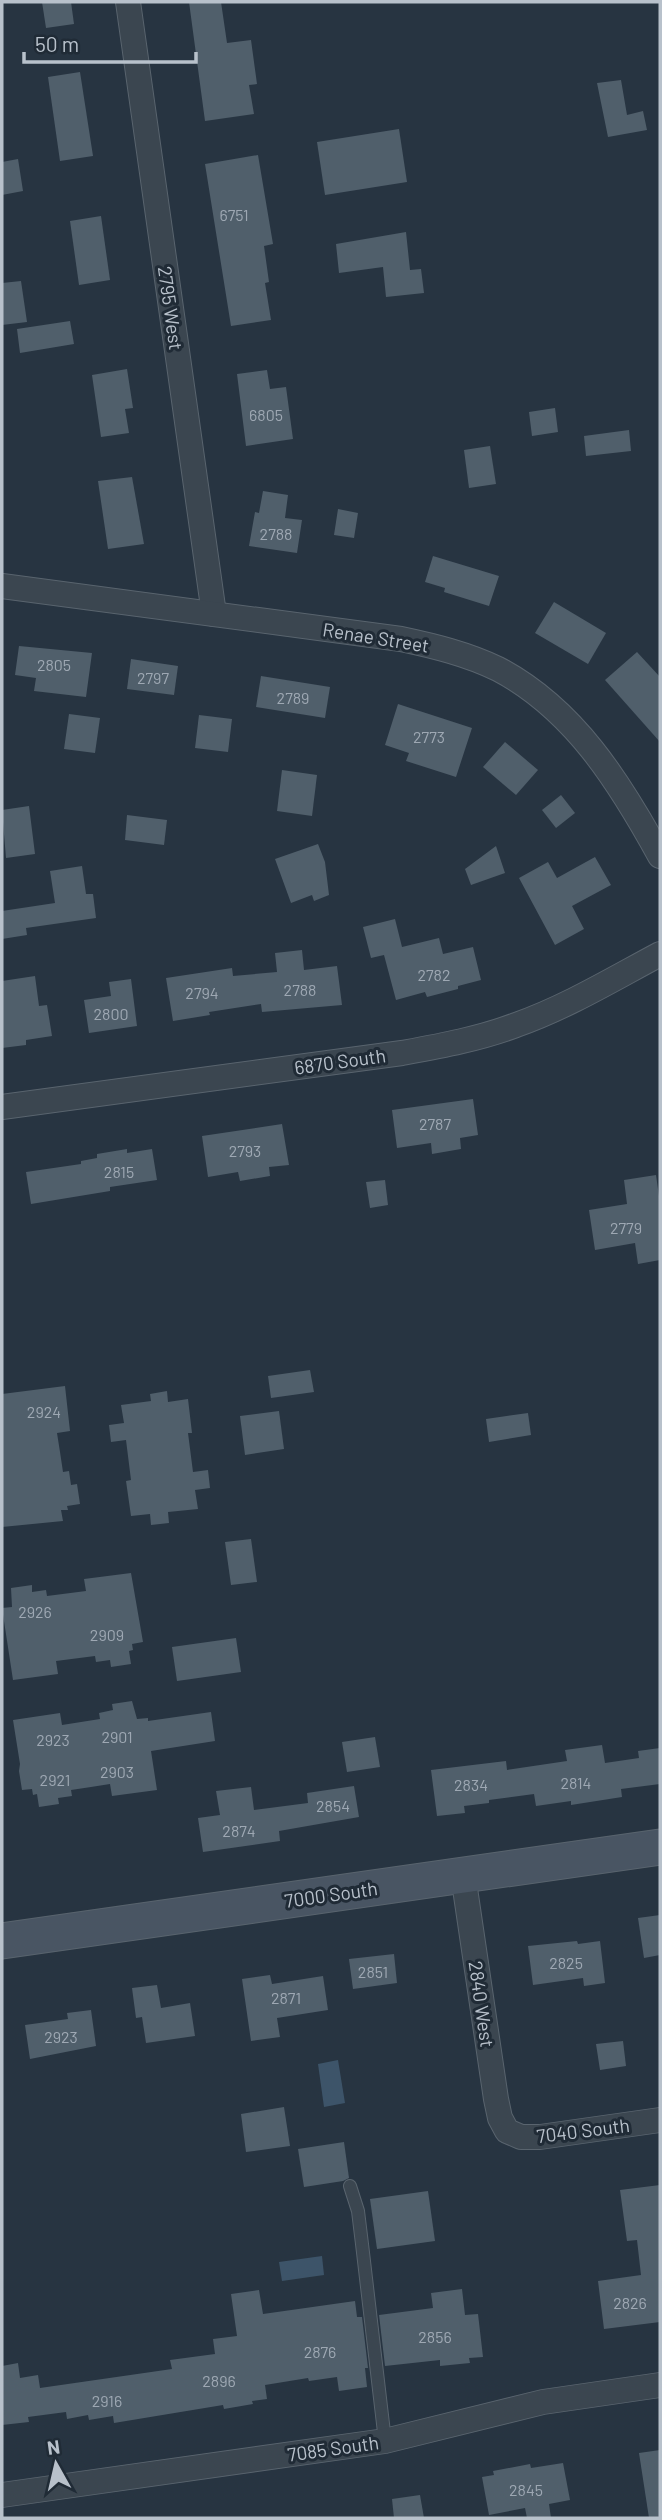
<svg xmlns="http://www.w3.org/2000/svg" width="662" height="2520" viewBox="0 0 662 2520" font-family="Barlow,sans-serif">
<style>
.water{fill:#3d5469}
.building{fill:#505f6b}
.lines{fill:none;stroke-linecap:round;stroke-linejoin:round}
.service-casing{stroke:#59646e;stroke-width:14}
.minor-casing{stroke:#59646e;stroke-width:26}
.secondary-casing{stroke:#59646e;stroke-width:37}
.service{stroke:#3b4650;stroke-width:12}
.minor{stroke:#3b4650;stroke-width:24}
.secondary{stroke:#495563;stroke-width:35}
.labels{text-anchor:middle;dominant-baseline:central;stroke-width:6;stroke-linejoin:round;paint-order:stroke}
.number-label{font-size:16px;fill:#9ea8b3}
.street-label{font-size:19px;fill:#b8c1cb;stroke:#202b36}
</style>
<rect width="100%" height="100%" fill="#273441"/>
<g class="water">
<polygon points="338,2060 345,2103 324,2107 318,2064"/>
<polygon points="322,2256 324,2275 282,2281 279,2262"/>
</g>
<g class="building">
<polygon points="42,2 71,2 74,24 46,28"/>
<polygon points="189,2 221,2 227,43 251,40 257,84 249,85 254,114 205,121"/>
<polygon points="80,72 93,156 60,161 48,77"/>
<polygon points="621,80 627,115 643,111 647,130 608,137 597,83"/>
<polygon points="399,129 407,182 325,195 317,142"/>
<polygon points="258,155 273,244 264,246 269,282 265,283 271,320 231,326 205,164"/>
<polygon points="18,159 23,191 2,195 2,162"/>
<polygon points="101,216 110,280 79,285 70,221"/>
<polygon points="406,232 410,270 421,269 424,293 386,297 383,267 339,273 336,244"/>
<polygon points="21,281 27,322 2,325 2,283"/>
<polygon points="70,321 74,344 20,353 17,329"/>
<polygon points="127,369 133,408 125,409 129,433 101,437 92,375"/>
<polygon points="267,370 270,389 286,387 293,439 246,446 237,374"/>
<polygon points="555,408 558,432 532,436 529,412"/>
<polygon points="629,430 631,451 586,456 584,436"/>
<polygon points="490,446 496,484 469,488 464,450"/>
<polygon points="132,477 144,544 108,549 98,481"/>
<polygon points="263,491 288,495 285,518 302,520 297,553 249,546 255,512 259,513"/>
<polygon points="338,509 358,513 354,538 334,535"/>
<polygon points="433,556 499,576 489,606 444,592 445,588 425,582"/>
<polygon points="554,602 606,633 588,664 535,633"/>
<polygon points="19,646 92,653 86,697 34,691 36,678 15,675"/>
<polygon points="637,652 660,677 660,742 605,680"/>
<polygon points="131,659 178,666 174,695 127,689"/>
<polygon points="261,676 330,687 325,718 256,707"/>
<polygon points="398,704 472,728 456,777 406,761 409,753 385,745"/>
<polygon points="69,714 100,718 95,753 64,749"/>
<polygon points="199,715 232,719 228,752 195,748"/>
<polygon points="505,742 538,770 516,795 483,767"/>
<polygon points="282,770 317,775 312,816 277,811"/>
<polygon points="561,795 575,813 556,828 542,810"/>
<polygon points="29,806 35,854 6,858 2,810"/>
<polygon points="127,815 167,820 164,845 125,840"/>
<polygon points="318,844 325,862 329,895 314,901 312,895 291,903 275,859"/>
<polygon points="496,846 505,873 471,885 465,869"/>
<polygon points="595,857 611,885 572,906 584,929 555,945 519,878 548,862 557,878"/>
<polygon points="82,866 86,894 93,894 96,918 26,928 27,935 2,939 2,911 55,903 50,871"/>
<polygon points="395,919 402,947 439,938 443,954 473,947 481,980 458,986 458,989 427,997 425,992 396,1000 384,955 371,958 363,927"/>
<polygon points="302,950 304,970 337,966 342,1005 262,1012 261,1004 209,1012 210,1015 173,1021 166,978 232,968 233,976 277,972 275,953"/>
<polygon points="35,976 39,1006 47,1005 52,1036 26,1040 26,1045 2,1048 2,981"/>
<polygon points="131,979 137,1026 89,1033 84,1000 111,996 109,982"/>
<polygon points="473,1099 478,1135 460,1138 461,1149 432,1154 431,1143 397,1148 392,1110"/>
<polygon points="282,1124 289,1165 269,1167 270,1176 240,1181 238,1172 208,1177 202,1136"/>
<polygon points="127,1149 127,1153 152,1149 157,1180 110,1187 110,1191 31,1204 26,1172 81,1164 81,1161 97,1158 97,1154"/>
<polygon points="656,1175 660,1203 660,1260 638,1264 635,1243 595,1250 589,1210 627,1204 624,1180"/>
<polygon points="385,1180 388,1205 370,1208 366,1182"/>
<polygon points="310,1370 314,1392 271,1398 268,1376"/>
<polygon points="65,1386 70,1431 57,1433 60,1452 63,1472 69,1471 71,1485 77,1484 80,1504 67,1506 68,1510 61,1510 63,1521 2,1527 2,1394"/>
<polygon points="167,1391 168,1402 188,1399 192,1433 188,1433 193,1472 208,1470 210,1488 195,1490 198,1509 168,1512 169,1523 151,1525 150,1514 131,1516 126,1481 131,1480 126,1440 111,1442 109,1425 124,1423 121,1405 151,1401 150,1394"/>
<polygon points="279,1411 284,1449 245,1455 240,1416"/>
<polygon points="528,1413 531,1435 489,1442 486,1419"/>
<polygon points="251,1539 257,1582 231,1585 225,1542"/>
<polygon points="131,1573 143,1642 132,1644 133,1650 129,1651 131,1664 111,1667 110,1660 96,1662 95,1656 56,1661 58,1674 13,1680 2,1608 12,1607 11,1588 32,1585 32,1592 46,1590 47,1596 86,1591 84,1579"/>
<polygon points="236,1638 241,1672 177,1681 172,1647"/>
<polygon points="132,1701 137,1719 148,1718 148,1721 211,1712 215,1741 151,1751 157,1790 112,1796 110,1784 91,1787 71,1790 72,1796 58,1798 59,1804 39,1807 37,1794 33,1795 32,1789 22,1790 19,1771 20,1764 13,1720 60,1713 62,1725 100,1719 99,1713 113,1710 112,1704"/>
<polygon points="375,1737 380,1767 347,1772 342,1742"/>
<polygon points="602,1745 605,1763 639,1758 638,1751 660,1748 660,1784 621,1789 622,1797 571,1805 571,1801 536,1806 534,1794 489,1800 489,1803 464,1806 465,1813 437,1816 431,1770 506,1761 507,1770 567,1761 565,1750"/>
<polygon points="354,1786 359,1817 279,1831 280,1841 203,1852 198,1818 220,1815 216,1791 251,1787 254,1810 308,1803 307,1793"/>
<polygon points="660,1915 660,1955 644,1958 638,1918"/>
<polygon points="577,1941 578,1944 600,1941 605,1983 584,1986 583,1978 533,1985 528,1946"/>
<polygon points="394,1954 397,1983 353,1989 349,1959"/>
<polygon points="270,1975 272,1984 323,1976 328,2010 277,2018 280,2037 251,2041 242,1979"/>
<polygon points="157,1985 161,2008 190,2003 195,2036 146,2043 142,2017 136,2018 132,1988"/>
<polygon points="91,2010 96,2046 30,2059 25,2025 68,2019 67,2013"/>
<polygon points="623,2041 626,2066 600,2070 596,2044"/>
<polygon points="284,2107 290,2146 246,2152 241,2114"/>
<polygon points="344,2142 349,2178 343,2181 304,2187 298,2149"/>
<polygon points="660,2185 660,2322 604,2329 598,2281 641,2275 637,2240 627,2241 620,2190"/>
<polygon points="428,2191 435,2241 377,2249 370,2199"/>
<polygon points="462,2289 465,2315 478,2314 483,2357 469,2358 470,2363 440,2366 440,2360 385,2366 379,2315 433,2308 431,2293"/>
<polygon points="259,2290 263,2314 355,2301 357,2317 362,2317 368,2368 365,2368 367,2387 339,2391 337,2377 309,2381 308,2378 265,2385 267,2399 252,2401 253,2404 224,2409 223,2405 114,2423 113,2416 89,2420 88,2415 67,2419 66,2412 28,2417 29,2422 2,2425 2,2366 18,2363 20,2378 38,2375 40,2388 172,2369 170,2360 215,2354 213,2339 237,2336 231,2294"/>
<polygon points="660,2450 660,2518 649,2518 639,2453"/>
<polygon points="563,2463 570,2500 549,2504 551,2518 527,2518 525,2508 489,2515 482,2477 494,2475 493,2471 530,2464 531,2468"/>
<polygon points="420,2495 424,2518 394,2518 392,2499"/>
</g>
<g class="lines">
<defs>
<polyline id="service" points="350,2186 358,2211 362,2244 385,2441"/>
<g id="minor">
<polyline points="128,2 214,614"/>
<path d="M2,586L401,639C434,646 467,654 498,669C574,709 620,783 660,856"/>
<path d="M2,1107L402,1053C440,1046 479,1039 516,1025C567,1007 613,979 660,954"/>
<polyline points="463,1875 496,2099 500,2118 507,2131 521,2137 540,2137 660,2120"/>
<polyline points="2,2495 385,2441 543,2402 660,2385"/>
</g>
<polyline id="secondary" points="2,1941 660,1847"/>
</defs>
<use href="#service" class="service-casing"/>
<use href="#minor" class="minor-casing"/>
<use href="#secondary" class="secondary-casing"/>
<use href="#service" class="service"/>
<use href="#minor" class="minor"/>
<use href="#secondary" class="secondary"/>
</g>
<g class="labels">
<g class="number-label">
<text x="234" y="214">6751</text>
<text x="266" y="414">6805</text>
<text x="276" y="533">2788</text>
<text x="54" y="664">2805</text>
<text x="153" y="677">2797</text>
<text x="293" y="697">2789</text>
<text x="429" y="736">2773</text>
<text x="434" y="974">2782</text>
<text x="300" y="989">2788</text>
<text x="202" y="992">2794</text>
<text x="111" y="1013">2800</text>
<text x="435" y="1123">2787</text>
<text x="245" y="1150">2793</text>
<text x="119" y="1171">2815</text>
<text x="626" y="1227">2779</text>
<text x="44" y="1411">2924</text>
<text x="35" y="1611">2926</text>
<text x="107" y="1634">2909</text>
<text x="117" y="1736">2901</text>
<text x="53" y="1739">2923</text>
<text x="117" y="1771">2903</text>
<text x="55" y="1779">2921</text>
<text x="576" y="1782">2814</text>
<text x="471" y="1784">2834</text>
<text x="333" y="1805">2854</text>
<text x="239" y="1830">2874</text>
<text x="566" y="1962">2825</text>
<text x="373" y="1971">2851</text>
<text x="286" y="1997">2871</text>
<text x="61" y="2036">2923</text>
<text x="630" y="2302">2826</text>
<text x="435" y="2336">2856</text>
<text x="320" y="2351">2876</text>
<text x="219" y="2380">2896</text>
<text x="107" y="2400">2916</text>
<text x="526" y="2489">2845</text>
</g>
<g class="street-label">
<text transform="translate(171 308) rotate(82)">2795 West</text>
<text transform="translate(376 637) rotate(9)">Renae Street</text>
<text transform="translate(340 1061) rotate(-8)">6870 South</text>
<text transform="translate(331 1894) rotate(-8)">7000 South</text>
<text transform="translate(482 2004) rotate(82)">2840 West</text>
<text transform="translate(583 2130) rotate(-7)">7040 South</text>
<text transform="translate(333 2448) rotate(-8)">7085 South</text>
</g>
</g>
<rect width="662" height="2520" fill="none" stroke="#b8c1cb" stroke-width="7"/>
<g transform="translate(56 2464) rotate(352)" stroke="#202b36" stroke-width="5" paint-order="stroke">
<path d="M0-5L12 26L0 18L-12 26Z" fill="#b8c1cb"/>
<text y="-10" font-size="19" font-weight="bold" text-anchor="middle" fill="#b8c1cb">N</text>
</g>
<path d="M24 52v10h172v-10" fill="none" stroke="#b8c1cb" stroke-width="3.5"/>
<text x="35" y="52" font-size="21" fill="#b8c1cb" stroke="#202b36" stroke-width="5" paint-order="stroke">50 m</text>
</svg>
